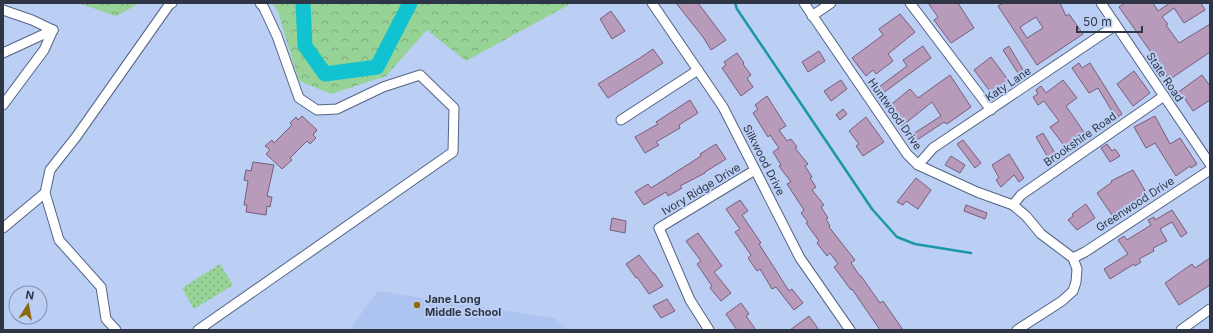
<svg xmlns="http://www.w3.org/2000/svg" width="1213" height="333" viewBox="0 0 1213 333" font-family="Inter,sans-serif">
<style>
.built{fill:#adc3f0}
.forest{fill:url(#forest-crowns)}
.park{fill:url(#park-dots)}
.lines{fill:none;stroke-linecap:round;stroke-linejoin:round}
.stream{stroke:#1a98a7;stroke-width:2.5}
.river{stroke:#11c2d1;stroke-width:15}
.building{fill:#b89aba;stroke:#795d7b;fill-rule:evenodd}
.minor-casing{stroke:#546486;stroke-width:11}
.minor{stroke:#fff;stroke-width:9}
.poi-dot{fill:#8d690b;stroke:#bbcef4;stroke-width:1.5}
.labels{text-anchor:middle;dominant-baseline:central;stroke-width:4;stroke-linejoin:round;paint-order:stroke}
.street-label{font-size:11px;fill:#2e3645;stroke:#bbcef4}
.poi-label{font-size:11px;font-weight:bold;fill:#2e3645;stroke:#bbcef4;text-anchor:start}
</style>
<defs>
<pattern id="forest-crowns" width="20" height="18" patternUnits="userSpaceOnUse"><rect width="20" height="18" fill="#97d296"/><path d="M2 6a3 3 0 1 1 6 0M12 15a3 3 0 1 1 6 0" fill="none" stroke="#7cab7c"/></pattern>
<pattern id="park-dots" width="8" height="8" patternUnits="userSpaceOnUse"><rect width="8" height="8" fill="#97d296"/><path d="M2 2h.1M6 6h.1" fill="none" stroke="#7cab7c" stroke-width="1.8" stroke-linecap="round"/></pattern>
</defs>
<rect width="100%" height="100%" fill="#bbcef4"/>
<polygon class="built" points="378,291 554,318 567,330 349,330"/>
<g class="forest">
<polygon points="78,3 140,3 116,16"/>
<polygon points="272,3 572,3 466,61 427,30 386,76 331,94 299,81 278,12"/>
</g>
<polygon class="park" points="220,264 233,285 194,309 182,288"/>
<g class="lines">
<polyline class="stream" points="735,3 737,9 872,209 897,237 915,244 971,253"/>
<polyline class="river" points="303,3 305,46 325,74 377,67 410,3"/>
</g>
<g class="building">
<polygon points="676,3 698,3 726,40 711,50 703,37"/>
<polygon points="928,3 958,3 974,28 951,43 934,20 938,17"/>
<path d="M1003,3H1060L1066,16L1069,14L1083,34L1037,65L998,6ZM1036,17L1043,28L1027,38L1020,27Z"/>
<polygon points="1125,3 1153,3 1158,11 1170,3 1201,3 1205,10 1184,23 1174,8 1162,17 1168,24 1166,25 1179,43 1210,24 1210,52 1169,80 1153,55 1119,7"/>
<polygon points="611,11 625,31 612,39 600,19"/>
<polygon points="900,14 915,32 888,54 893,61 876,74 873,70 866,76 852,58 883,35 879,29"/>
<polygon points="923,46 931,58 879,96 875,90 907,66 903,60"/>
<polygon points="1009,46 1025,73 1020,76 1003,50"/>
<polygon points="653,49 663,63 608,98 598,84 640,58"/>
<polygon points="819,51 825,61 808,72 802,62"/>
<polygon points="737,53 744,63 743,64 751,75 747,78 753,87 741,96 722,68 726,65 724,62"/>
<polygon points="991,57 1009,81 992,94 974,70"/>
<polygon points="1079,63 1082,68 1090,63 1122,114 1116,118 1098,88 1089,93 1072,68"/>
<polygon points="1134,71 1150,93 1133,106 1117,84"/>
<polygon points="950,75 971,107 947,124 944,122 914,142 910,136 941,116 932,102 902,126 887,108 910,89 918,98"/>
<polygon points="1202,75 1210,86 1210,100 1193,111 1183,96 1181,98 1177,93"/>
<polygon points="841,80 847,89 831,101 824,91"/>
<polygon points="1063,80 1077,98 1066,106 1088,138 1069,152 1050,127 1059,121 1044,101 1038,105 1033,97 1038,94 1036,90 1041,86 1046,93"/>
<polygon points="767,96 786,126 779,130 787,141 791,139 797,147 795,148 808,164 805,166 812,177 810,178 816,187 812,190 824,205 821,207 828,218 826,219 830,226 829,227 855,260 851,263 860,276 861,276 880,303 883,301 903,330 880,330 852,289 851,290 834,267 838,264 830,253 827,256 817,243 819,241 806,223 808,222 801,213 804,210 787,184 791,182 779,166 781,165 773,152 779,148 770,135 768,137 753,113 758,109 755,105"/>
<polygon points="690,100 698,113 679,125 680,128 656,142 659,145 645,153 635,137 658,124 656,122"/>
<polygon points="843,109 847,114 840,120 836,115"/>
<polygon points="302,116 317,130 313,135 316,138 310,144 307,141 290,158 292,160 282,169 266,154 270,150 265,146 272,140 274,143 292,125 290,123 296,117 298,120"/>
<polygon points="1155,116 1170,144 1180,138 1197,164 1191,168 1190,166 1176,176 1155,143 1146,148 1134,127"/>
<polygon points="866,117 884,142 863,156 856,146 859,144 849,131"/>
<polygon points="1043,133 1059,160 1052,164 1036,137"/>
<polygon points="963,140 981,163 975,168 957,144"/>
<polygon points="716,144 726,159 705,172 705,173 680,186 682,188 668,196 666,192 644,205 635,192 648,184 651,188 701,156 700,154"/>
<polygon points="1107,144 1112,151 1115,149 1120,156 1110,162 1101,148"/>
<polygon points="1009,154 1024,178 1019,182 1014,175 1001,187 996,180 999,178 992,165"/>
<polygon points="951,156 965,165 960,173 945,165"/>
<polygon points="253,162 274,165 267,196 272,197 270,207 267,206 266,215 246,212 247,205 244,205 248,181 244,180 246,170 251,171"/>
<polygon points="1133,170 1147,194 1132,205 1112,215 1097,193 1112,182 1111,181"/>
<polygon points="916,178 931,190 918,209 906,201 903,205 897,202"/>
<polygon points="740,200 748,211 742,215 761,243 759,244 789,291 792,289 803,303 794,310 776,287 772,289 760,269 757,271 748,258 751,255 735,232 740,229 726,209"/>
<polygon points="1086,204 1095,218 1077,230 1068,220 1073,216 1072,214"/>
<polygon points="966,205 987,213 985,219 964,211"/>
<polygon points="1172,210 1187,233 1181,237 1172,222 1160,229 1167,241 1153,248 1154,251 1139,259 1141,262 1135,266 1134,264 1110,279 1104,269 1128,254 1118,240 1124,236 1127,240 1151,225 1148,220 1154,217 1155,220"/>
<polygon points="612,218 626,221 625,233 610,230"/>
<polygon points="698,233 722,266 714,272 731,293 721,301 710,288 712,286 697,264 701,261 686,241"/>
<polygon points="639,255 653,273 654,273 663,286 649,294 637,277 636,278 626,264"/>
<polygon points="1210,258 1210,285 1179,305 1165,283 1192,264 1195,268"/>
<polygon points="667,299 675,311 661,318 653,306"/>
<polygon points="741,303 749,314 746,316 756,330 737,330 726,314"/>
<polygon points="809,316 819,330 790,330"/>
</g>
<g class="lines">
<defs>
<g id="minor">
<polyline points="652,3 723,107 800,258 850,330"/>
<polyline points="804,3 907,154 918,165 977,192 1013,205 1026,216 1041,234 1073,258 1077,269 1076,282 1073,291 1062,301 1017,330"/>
<polyline points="910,3 991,110"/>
<polyline points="1101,3 1210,164"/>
<polyline points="3,10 32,20 53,30"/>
<polyline points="812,16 831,3"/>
<polyline points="3,53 53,30"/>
<polyline points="3,105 44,50 53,30"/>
<polyline points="621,120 698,70"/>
<polyline points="918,165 933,148 1116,25"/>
<polyline points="1013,205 1021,195 1164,96"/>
<polyline points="3,228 45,193"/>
<polyline points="1073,258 1085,252 1210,170"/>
<polyline points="116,330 106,319 101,287 59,240 45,193 50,170 76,137 169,5 172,3"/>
<polyline points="198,330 453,152 454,108 420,75 383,87 337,109 317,110 299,98 277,36 264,8 260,3"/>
<polyline points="709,330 690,300 659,228 755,170"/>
<polyline points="1181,330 1210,309"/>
</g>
</defs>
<use href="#minor" class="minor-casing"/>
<use href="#minor" class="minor"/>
</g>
<circle class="poi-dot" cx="417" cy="305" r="4"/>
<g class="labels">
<g class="street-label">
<text transform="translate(1165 77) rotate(56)">State Road</text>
<text transform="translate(1008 84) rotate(-34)">Katy Lane</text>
<text transform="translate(895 114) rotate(55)">Huntwood Drive</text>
<text transform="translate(1080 139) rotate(-35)">Brookshire Road</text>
<text transform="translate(764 160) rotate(63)">Silkwood Drive</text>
<text transform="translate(701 189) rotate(-31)">Ivory Ridge Drive</text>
<text transform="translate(1135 204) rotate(-33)">Greenwood Drive</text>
</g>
<g class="poi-label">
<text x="425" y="299">Jane Long<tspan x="425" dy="13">Middle School</tspan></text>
</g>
</g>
<rect width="1213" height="333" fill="none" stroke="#2e3645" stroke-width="8"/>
<g transform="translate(28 305) rotate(11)"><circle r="19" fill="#bbcef4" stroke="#8391ae"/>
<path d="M0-3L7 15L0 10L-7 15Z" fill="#8d690b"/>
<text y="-6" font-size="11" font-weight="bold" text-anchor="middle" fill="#2e3645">N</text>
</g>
<path d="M1077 26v6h65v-6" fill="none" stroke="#2e3645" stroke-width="2"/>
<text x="1083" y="26" font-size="12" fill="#2e3645" stroke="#bbcef4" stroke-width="3" paint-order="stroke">50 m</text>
</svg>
